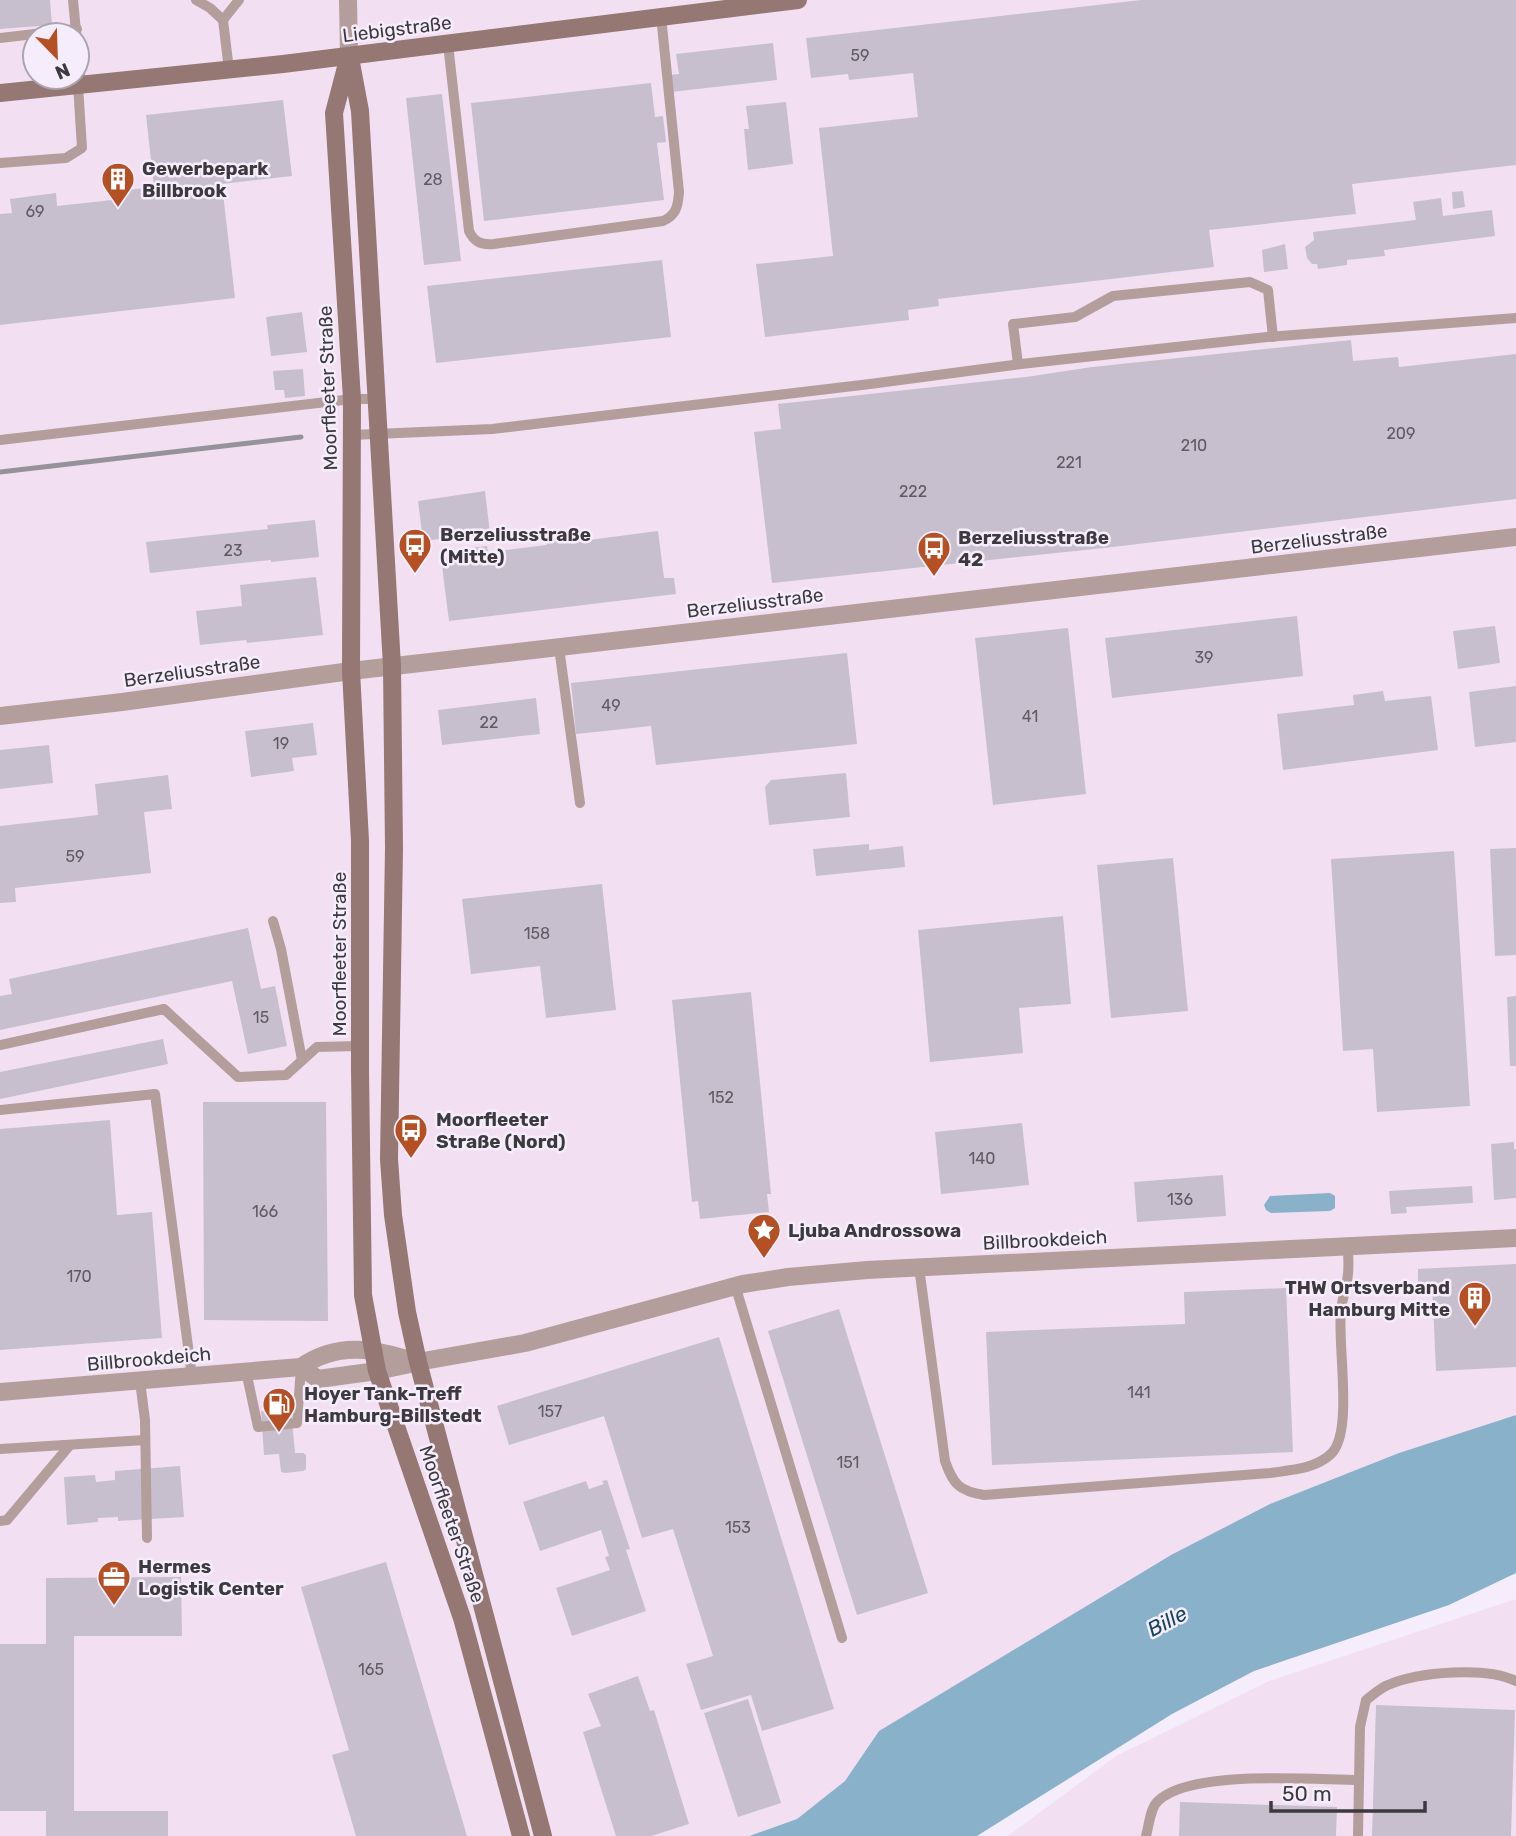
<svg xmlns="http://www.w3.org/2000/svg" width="1516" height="1836" viewBox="0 0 1516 1836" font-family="Rubik,sans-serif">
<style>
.industrial{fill:#f2e0f2;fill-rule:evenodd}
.water{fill:#8ab1ca}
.building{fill:#c7bfce}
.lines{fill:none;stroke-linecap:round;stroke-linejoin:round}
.service{stroke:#b39e9c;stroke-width:10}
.minor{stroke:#b39e9c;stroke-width:18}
.tertiary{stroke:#b39e9c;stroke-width:18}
.secondary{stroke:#957774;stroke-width:18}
.rail{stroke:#97919c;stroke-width:5}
.labels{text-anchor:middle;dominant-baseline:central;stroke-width:5;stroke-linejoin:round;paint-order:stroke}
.number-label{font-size:16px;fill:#5f5a63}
.street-label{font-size:19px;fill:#3c393f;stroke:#f6edfc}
.poi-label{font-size:19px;font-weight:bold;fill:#3c393f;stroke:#f6edfc;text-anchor:start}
.water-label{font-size:21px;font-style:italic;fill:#13445e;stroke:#f6edfc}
</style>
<rect width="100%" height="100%" fill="#f6edfc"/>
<g class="industrial">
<path d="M0,0H1516V1415L1399,1453L1171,1555L879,1731L845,1781L797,1819L749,1836H0ZM35,35H77V77H35Z"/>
<polygon points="1516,1599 1516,1836 1008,1836 1116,1756 1269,1681"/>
</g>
<g class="water">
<polygon points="1330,1193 1335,1196 1335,1208 1330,1211 1271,1213 1266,1210 1264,1205 1270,1196"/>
<polygon points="1516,1415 1516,1573 1449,1605 1254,1671 1172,1714 977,1836 749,1836 797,1819 845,1781 879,1731 1171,1555 1270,1504 1399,1453"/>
</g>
<g class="building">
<polygon points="0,0 50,0 52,25 0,29"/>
<polygon points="1141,0 1516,0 1516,165 1352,184 1356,214 1209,230 1214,267 938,299 939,306 908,310 909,320 765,337 756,264 833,256 819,128 918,117 913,73 849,80 848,74 811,78 806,38"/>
<polygon points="773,43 777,80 671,92 668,75 679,74 676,54"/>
<polygon points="651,83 655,117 663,116 666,142 657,143 664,200 484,221 471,103"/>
<polygon points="442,94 461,261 424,265 406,98"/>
<polygon points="283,100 292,176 222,184 235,298 0,325 0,214 12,213 10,199 56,193 57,206 112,200 111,192 154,187 146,115"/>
<polygon points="786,102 793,164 748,170 744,129 749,129 746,106"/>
<polygon points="1463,191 1465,207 1453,209 1452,192"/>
<polygon points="1441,198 1443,216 1492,210 1495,236 1384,250 1385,256 1347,260 1347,265 1318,269 1317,264 1312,264 1307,258 1305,247 1314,240 1313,232 1416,220 1413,202"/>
<polygon points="1285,244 1288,269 1264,272 1262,250"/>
<polygon points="662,260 671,337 436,363 427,286"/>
<polygon points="302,312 307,352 271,356 266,317"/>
<polygon points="1351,340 1353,361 1398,357 1399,367 1516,354 1516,499 1113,547 772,583 754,432 781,429 778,404 1026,377 1092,367"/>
<polygon points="303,369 305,396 285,398 284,390 275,390 273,371"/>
<polygon points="485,491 490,533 484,534 484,529 456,532 457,537 423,541 418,501"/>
<polygon points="315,520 319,557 271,562 271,560 150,573 146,542 268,529 267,525"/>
<polygon points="658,531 664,578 674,578 676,594 449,621 441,558 471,555 470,548 487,546 488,552 547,545 546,541 565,538 566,543"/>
<polygon points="316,577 323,635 247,643 246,640 200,645 196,611 242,606 240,585"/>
<polygon points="1297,616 1303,676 1112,698 1105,638"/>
<polygon points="1495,626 1500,663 1458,669 1453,631"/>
<polygon points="1068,628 1086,794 993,805 975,638"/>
<polygon points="847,653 857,744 656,765 651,726 576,734 571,683"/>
<polygon points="1516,686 1516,742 1475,747 1469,692"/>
<polygon points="1383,691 1385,701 1431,696 1438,750 1283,770 1277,714 1354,705 1353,695"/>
<polygon points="536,698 540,734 442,745 438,710"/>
<polygon points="313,723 317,755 292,758 294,771 251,777 245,731"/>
<polygon points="49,745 53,783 0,789 0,750"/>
<polygon points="846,773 850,817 769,825 765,787 771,780"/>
<polygon points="168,775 172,809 144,812 151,873 15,888 16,902 0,903 0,826 98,815 95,784"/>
<polygon points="869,844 869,850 903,846 905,867 816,876 813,849"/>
<polygon points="1516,848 1516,955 1495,956 1490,849"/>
<polygon points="1454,851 1470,1106 1377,1112 1373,1049 1343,1051 1331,859"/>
<polygon points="1173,858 1188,1011 1111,1018 1097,865"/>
<polygon points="602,884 616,1010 546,1018 540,966 471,974 462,899"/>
<polygon points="1063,916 1071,1004 1019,1008 1023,1053 930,1062 918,930"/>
<polygon points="248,928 261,989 275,986 287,1046 248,1054 232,981 0,1030 0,996 12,994 9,979"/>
<polygon points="751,992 771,1194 767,1194 769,1212 700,1219 698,1201 692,1202 672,1000"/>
<polygon points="1516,996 1516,1066 1510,1066 1507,997"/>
<polygon points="163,1039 168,1064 0,1099 0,1072"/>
<polygon points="203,1102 326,1102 328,1321 204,1320"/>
<polygon points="110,1120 117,1215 152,1212 162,1338 0,1350 0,1129"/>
<polygon points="1022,1123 1029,1185 941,1194 935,1132"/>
<polygon points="1514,1142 1514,1149 1516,1149 1516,1198 1494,1200 1491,1144"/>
<polygon points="1223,1175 1226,1216 1137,1222 1134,1182"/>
<polygon points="1472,1186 1473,1203 1406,1207 1407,1213 1391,1214 1389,1191"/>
<polygon points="1516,1264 1516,1367 1436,1371 1432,1283 1418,1283 1418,1269"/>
<polygon points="1286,1288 1293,1452 992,1465 986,1332 1185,1324 1184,1292"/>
<polygon points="839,1309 928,1593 857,1615 768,1331"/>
<polygon points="719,1337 834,1709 762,1731 751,1695 701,1710 686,1664 713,1656 673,1529 642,1538 604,1416 509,1445 497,1406"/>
<polygon points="291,1409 295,1453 303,1453 306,1455 306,1469 303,1471 285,1473 281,1472 279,1454 264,1455 261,1411"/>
<polygon points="180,1466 184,1517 118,1521 118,1517 98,1518 98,1522 67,1525 64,1477 95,1475 96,1482 115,1480 115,1471"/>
<polygon points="607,1480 630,1549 626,1550 646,1611 572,1636 556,1588 610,1570 605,1557 609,1556 601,1530 540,1551 523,1502 586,1481 589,1489 604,1484 602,1481"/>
<polygon points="386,1562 467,1836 356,1836 332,1755 349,1750 301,1587"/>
<polygon points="181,1577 182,1636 74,1636 74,1811 168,1811 168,1836 46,1836 46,1811 0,1811 0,1644 46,1644 46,1578"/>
<polygon points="638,1676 650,1711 654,1710 689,1824 651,1836 616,1836 583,1732 601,1726 588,1694"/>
<polygon points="748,1699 781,1803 738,1817 704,1713"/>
<polygon points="1376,1705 1515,1710 1511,1836 1372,1836"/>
<polygon points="1180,1802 1337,1807 1336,1836 1179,1836"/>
</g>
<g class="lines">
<g class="service">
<polyline points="73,0 81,84"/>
<polyline points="196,0 210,8 223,20 239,0"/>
<polyline points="223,20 229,70"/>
<polyline points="0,38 77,29"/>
<path d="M448,44L469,231C474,242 481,245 494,244L663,221C676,215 678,207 679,192L661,16"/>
<polyline points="0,163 66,158 82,148 78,85"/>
<polyline points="1018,364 1013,324 1075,317 1113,296 1250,282 1268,290 1273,337"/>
<polyline points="352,435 492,429 870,384 1021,364 1267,337 1516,318"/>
<polyline points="0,440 352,399 378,399"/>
<polyline points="559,647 580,803"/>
<polyline points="273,921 281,949 302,1060"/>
<polyline points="0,1045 164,1009 238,1077 286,1075 317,1047 359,1046"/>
<polyline points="0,1110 155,1094 192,1377"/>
<path d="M919,1267L945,1461C953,1484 959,1491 984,1495L1270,1473C1291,1470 1315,1469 1331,1454C1354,1432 1337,1344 1341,1311C1342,1298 1347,1286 1348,1274C1349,1265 1348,1256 1348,1247"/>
<polyline points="735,1285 842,1638"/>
<polyline points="246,1371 258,1427 297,1423 301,1367"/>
<polyline points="140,1381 145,1420 147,1538"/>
<polyline points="0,1449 145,1440"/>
<polyline points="0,1521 7,1520 70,1445"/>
<path d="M1146,1836C1149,1826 1150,1808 1158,1801C1191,1769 1313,1780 1359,1780"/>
<path d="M1358,1836L1360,1727L1366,1700C1373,1695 1380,1688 1388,1685C1418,1672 1486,1666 1516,1681"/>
</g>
<g class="minor">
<polyline points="0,716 122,702 351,671 1516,537"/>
<polyline points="418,1362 525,1343 743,1284 788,1277 867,1270 1516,1238"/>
</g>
<g class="tertiary">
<polyline points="348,0 349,56"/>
<polyline points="301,1367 318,1379 377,1371 415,1363"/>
<path d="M0,1392L301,1367C340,1340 375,1350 418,1362"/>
</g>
<g class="secondary">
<polyline points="349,56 334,113 352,399 351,671 360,841 360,1070 363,1295 377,1371 462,1618 521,1836"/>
<polyline points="351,63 360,111 392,666 394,848 389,1159 393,1215 407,1312 418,1362 543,1836"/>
<polyline points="0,93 283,64 798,0"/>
</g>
<polyline class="rail" points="0,472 301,437"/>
</g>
<defs>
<symbol id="building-pin" viewBox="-11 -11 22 30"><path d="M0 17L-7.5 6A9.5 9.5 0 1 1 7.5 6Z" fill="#b54f24" stroke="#f6edfc"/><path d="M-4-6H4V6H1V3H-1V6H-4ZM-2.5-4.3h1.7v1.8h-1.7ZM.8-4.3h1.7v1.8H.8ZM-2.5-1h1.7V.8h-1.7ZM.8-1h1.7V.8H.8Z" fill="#fff"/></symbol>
<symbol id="bus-pin" viewBox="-11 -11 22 30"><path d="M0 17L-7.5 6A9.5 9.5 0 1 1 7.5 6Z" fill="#b54f24" stroke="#f6edfc"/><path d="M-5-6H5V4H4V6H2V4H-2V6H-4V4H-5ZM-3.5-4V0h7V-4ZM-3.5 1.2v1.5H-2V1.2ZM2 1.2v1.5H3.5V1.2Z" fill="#fff"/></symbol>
<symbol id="sight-pin" viewBox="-11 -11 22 30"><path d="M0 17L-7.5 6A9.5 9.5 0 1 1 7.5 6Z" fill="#b54f24" stroke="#f6edfc"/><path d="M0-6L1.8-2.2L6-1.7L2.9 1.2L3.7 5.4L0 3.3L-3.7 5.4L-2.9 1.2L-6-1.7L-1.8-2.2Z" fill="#fff"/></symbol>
<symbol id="fuel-pin" viewBox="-11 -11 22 30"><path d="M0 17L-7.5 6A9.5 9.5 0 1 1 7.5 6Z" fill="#b54f24" stroke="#f6edfc"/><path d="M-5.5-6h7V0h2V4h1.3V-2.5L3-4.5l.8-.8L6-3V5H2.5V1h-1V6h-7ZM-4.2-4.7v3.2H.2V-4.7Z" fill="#fff"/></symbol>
<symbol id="office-pin" viewBox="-11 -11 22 30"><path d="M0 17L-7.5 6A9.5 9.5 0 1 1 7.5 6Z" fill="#b54f24" stroke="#f6edfc"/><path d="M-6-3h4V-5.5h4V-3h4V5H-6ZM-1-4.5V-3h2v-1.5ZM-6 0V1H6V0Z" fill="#fff"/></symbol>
</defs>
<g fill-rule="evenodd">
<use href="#building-pin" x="99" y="160" width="38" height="52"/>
<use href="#bus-pin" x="396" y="526" width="38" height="52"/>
<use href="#bus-pin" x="915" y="529" width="38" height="52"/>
<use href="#bus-pin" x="392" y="1111" width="38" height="52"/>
<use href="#sight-pin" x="745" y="1211" width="38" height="52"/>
<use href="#building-pin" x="1456" y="1279" width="38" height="52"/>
<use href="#fuel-pin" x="260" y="1385" width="38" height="52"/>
<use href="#office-pin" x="95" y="1558" width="38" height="52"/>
</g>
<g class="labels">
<g class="number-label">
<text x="860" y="55">59</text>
<text x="433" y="179">28</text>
<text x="35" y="211">69</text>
<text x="1401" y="433">209</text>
<text x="1194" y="445">210</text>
<text x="1069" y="462">221</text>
<text x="913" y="491">222</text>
<text x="233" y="550">23</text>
<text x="1204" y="657">39</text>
<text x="611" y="705">49</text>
<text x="1030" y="716">41</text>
<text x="489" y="722">22</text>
<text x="281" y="743">19</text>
<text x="75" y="856">59</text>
<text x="537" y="933">158</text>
<text x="261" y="1017">15</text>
<text x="721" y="1097">152</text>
<text x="982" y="1158">140</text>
<text x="1180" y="1199">136</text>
<text x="265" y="1211">166</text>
<text x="79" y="1276">170</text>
<text x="1139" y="1392">141</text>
<text x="550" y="1411">157</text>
<text x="848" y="1462">151</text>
<text x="738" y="1527">153</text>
<text x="371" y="1669">165</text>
</g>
<g class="street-label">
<text transform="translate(397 29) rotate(-7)">Liebigstraße</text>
<text transform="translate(328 388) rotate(-92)">Moorfleeter Straße</text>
<text transform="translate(1319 539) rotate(-7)">Berzeliusstraße</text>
<text transform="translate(755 603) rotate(-7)">Berzeliusstraße</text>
<text transform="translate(192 671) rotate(-8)">Berzeliusstraße</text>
<text transform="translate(339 954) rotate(-90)">Moorfleeter Straße</text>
<text transform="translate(1045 1240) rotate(-3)">Billbrookdeich</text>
<text transform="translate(149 1359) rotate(-5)">Billbrookdeich</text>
<text transform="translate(452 1524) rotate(71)">Moorfleeter Straße</text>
</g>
<g class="poi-label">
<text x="142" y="168">Gewerbepark<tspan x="142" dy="22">Billbrook</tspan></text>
<text x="440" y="534">Berzeliusstraße<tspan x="440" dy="22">(Mitte)</tspan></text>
<text x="958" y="537">Berzeliusstraße<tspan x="958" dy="22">42</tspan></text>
<text x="436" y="1119">Moorfleeter<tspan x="436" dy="22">Straße (Nord)</tspan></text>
<text x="788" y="1230">Ljuba Androssowa</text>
<text x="1450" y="1287" text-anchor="end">THW Ortsverband<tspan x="1450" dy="22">Hamburg Mitte</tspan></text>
<text x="304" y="1393">Hoyer Tank-Treff<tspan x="304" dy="22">Hamburg-Billstedt</tspan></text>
<text x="138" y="1566">Hermes<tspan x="138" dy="22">Logistik Center</tspan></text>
</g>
<g class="water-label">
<text transform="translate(1167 1621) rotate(-28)">Bille</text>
</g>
</g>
<g transform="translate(56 56) rotate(157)"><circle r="33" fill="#f6edfc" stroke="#aca5b0" stroke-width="2"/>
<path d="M0-5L12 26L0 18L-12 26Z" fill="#b54f24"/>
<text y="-10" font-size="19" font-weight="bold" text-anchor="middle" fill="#3c393f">N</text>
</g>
<path d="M1271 1801v10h154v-10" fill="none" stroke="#3c393f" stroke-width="3.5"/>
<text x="1282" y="1801" font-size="21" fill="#3c393f" stroke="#f6edfc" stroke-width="5" paint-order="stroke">50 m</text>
</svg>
